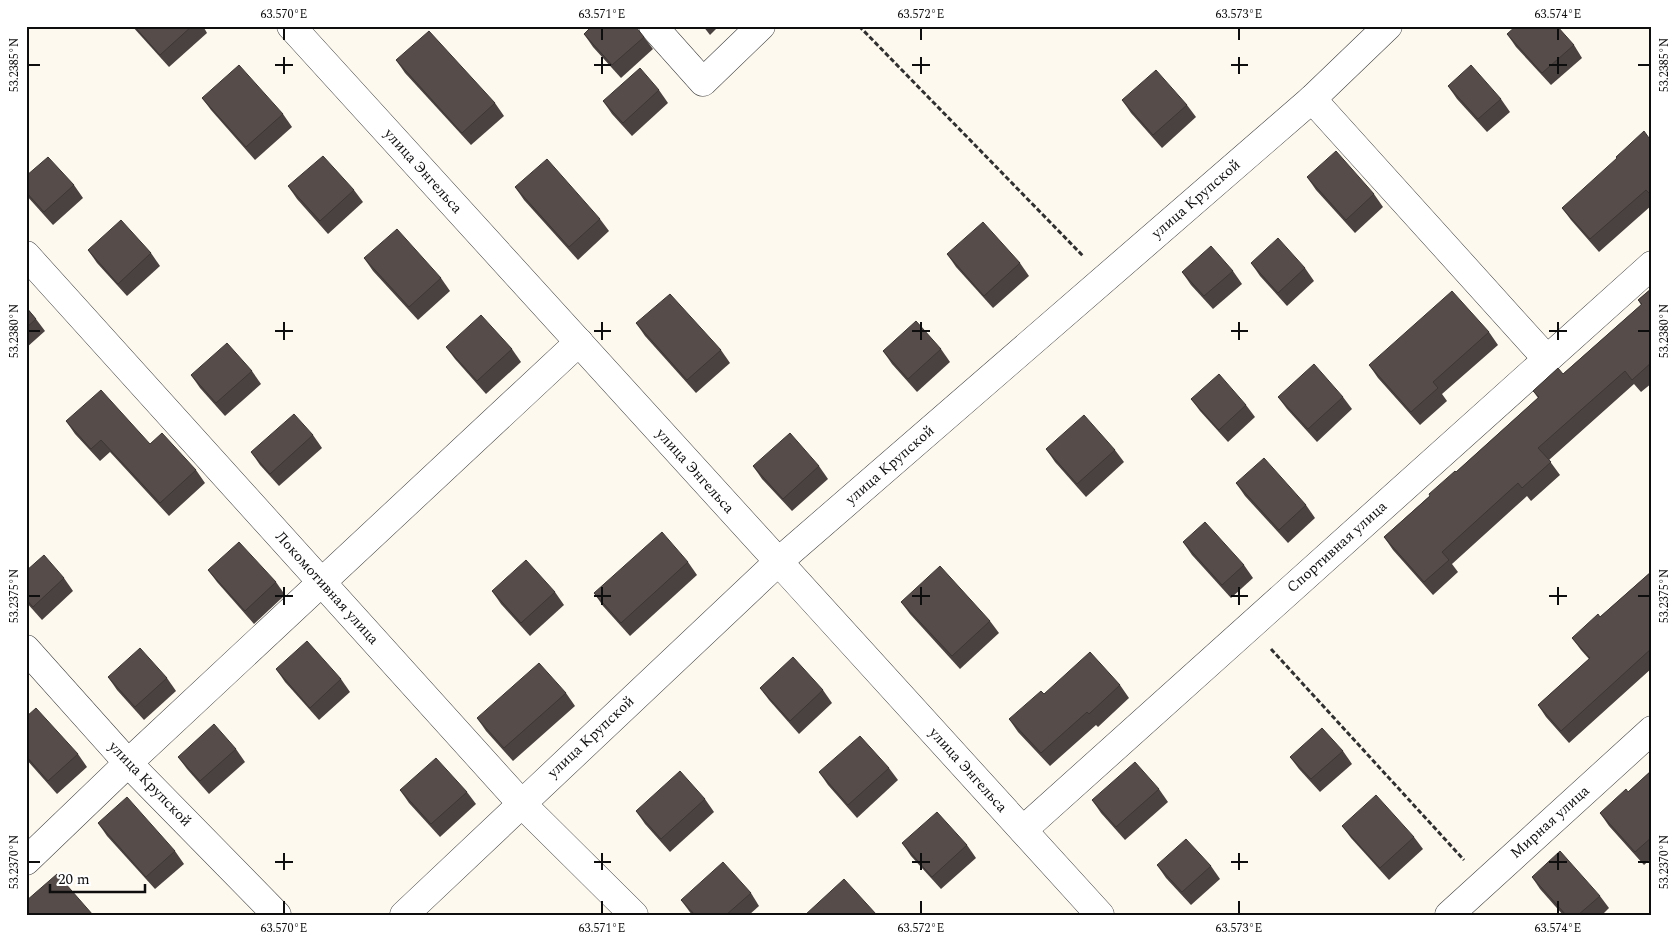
<svg xmlns="http://www.w3.org/2000/svg" width="1678" height="941" viewBox="0 0 1678 941" font-family="Spectral,serif">
<style>
.lines{fill:none;stroke-linecap:round;stroke-linejoin:round}
.minor-casing{stroke:#414141;stroke-width:29}
.path{stroke:#303030;stroke-width:3;stroke-dasharray:5 2.5;stroke-linecap:butt}
.minor{stroke:#fff;stroke-width:28}
.wall{fill:#4a4240}
.building{fill:#564d4a;stroke:#3c3634}
.ticks{fill:none;stroke:#0e0e0e;stroke-width:2}
.labels{text-anchor:middle;dominant-baseline:central;stroke-width:5;stroke-linejoin:round;paint-order:stroke}
.street-label{font-size:15px;fill:#0e0e0e;stroke:#fff}
.neatline{fill:none;stroke:#0e0e0e;stroke-width:2}
.ticks-label{font-size:12px;text-anchor:middle;fill:#0e0e0e}
</style>
<rect width="100%" height="100%" fill="#fef9ef"/>
<g class="lines">
<defs>
<g id="minor">
<polyline points="291,26 1100,915"/>
<polyline points="653,26 703,82 761,26"/>
<polyline points="1312,99 1547,359"/>
<polyline points="26,255 521,803 634,915"/>
<polyline points="26,649 128,763 277,915"/>
<polyline points="1023,830 1652,265"/>
<polyline points="26,861 128,763 579,342"/>
<polyline points="404,915 778,562 1312,99 1388,26"/>
<polyline points="1449,915 1652,730"/>
</g>
</defs>
<use href="#minor" class="minor-casing"/>
<g class="path">
<polyline points="859,26 1084,257"/>
<polyline points="1271,649 1464,860"/>
</g>
<use href="#minor" class="minor"/>
</g>
<g class="wall">
<polygon points="132,26 203,26 207,33 169,67"/>
<polygon points="703,26 719,26 710,35"/>
<polygon points="584,34 644,37 653,49 621,78 593,47"/>
<polygon points="1507,34 1574,45 1582,58 1551,85 1516,47"/>
<polygon points="396,60 495,103 504,116 471,145 405,73"/>
<polygon points="1448,86 1501,99 1510,112 1487,132 1457,99"/>
<polygon points="659,90 668,103 632,136 612,114 603,101"/>
<polygon points="202,98 283,114 292,127 255,160 211,110"/>
<polygon points="1122,100 1187,105 1196,117 1162,148 1131,113"/>
<polygon points="1652,136 1652,205 1599,252 1571,220 1562,208"/>
<polygon points="26,176 74,185 83,198 53,225 26,195"/>
<polygon points="1307,177 1374,194 1383,207 1355,233 1316,190"/>
<polygon points="288,186 354,190 363,202 328,234 297,199"/>
<polygon points="515,187 600,219 609,231 578,260 524,200"/>
<polygon points="88,250 151,253 160,266 127,296 97,263"/>
<polygon points="947,254 1020,263 1029,276 993,308 956,267"/>
<polygon points="364,258 441,278 450,291 418,320 373,271"/>
<polygon points="1251,263 1305,268 1314,281 1287,306 1260,276"/>
<polygon points="1233,271 1242,284 1213,309 1191,285 1182,272"/>
<polygon points="1652,288 1652,383 1641,392 1634,384 1549,460 1560,475 1531,501 1527,496 1452,564 1458,572 1433,595 1393,550 1384,537 1538,398 1533,391 1563,374 1641,305 1638,300"/>
<polygon points="26,307 36,319 45,331 26,348"/>
<polygon points="636,323 721,350 730,363 696,393 645,336"/>
<polygon points="1489,332 1498,345 1442,394 1447,401 1420,425 1378,378 1369,365"/>
<polygon points="446,347 512,349 521,362 486,394 455,359"/>
<polygon points="941,349 950,362 917,392 892,364 883,351"/>
<polygon points="252,371 261,384 225,416 200,388 191,375"/>
<polygon points="1278,397 1343,397 1352,409 1317,442 1287,409"/>
<polygon points="1191,399 1246,405 1255,417 1228,442 1200,411"/>
<polygon points="66,421 150,444 196,470 205,483 169,516 110,452 100,461 75,434"/>
<polygon points="313,435 322,448 279,486 260,465 251,452"/>
<polygon points="1046,449 1115,450 1124,462 1086,497 1055,462"/>
<polygon points="753,466 819,466 828,479 792,511 762,479"/>
<polygon points="1236,483 1306,505 1315,518 1288,543 1245,496"/>
<polygon points="1183,542 1244,565 1253,578 1231,598 1192,555"/>
<polygon points="688,562 697,575 630,636 603,606 594,593"/>
<polygon points="208,570 276,582 285,595 254,624 217,582"/>
<polygon points="26,571 64,578 73,591 42,620 26,602"/>
<polygon points="1652,571 1652,668 1569,743 1546,717 1538,705 1589,659 1581,650 1572,638 1600,617"/>
<polygon points="492,591 555,592 564,605 530,636 501,604"/>
<polygon points="901,602 990,621 999,633 960,669 910,614"/>
<polygon points="276,669 341,679 350,692 319,720 285,682"/>
<polygon points="108,677 167,678 176,691 144,720 117,690"/>
<polygon points="1120,685 1129,698 1098,727 1096,725 1050,766 1018,732 1009,719"/>
<polygon points="760,688 823,690 832,703 799,734 769,700"/>
<polygon points="566,693 575,706 513,761 486,731 477,718"/>
<polygon points="26,717 78,754 87,767 57,794 26,759"/>
<polygon points="236,749 245,762 209,794 187,769 178,757"/>
<polygon points="1343,751 1352,764 1320,792 1299,769 1290,757"/>
<polygon points="889,768 898,780 857,818 828,785 819,772"/>
<polygon points="1652,770 1652,858 1644,865 1609,826 1600,813 1628,792"/>
<polygon points="1159,789 1168,802 1125,840 1101,813 1092,800"/>
<polygon points="400,790 467,792 476,804 440,837 409,803"/>
<polygon points="705,799 714,812 670,852 645,824 636,811"/>
<polygon points="98,823 175,851 184,864 155,889 107,836"/>
<polygon points="1342,826 1414,837 1423,849 1389,880 1351,838"/>
<polygon points="902,843 967,845 976,858 941,889 911,856"/>
<polygon points="1157,865 1211,866 1220,879 1191,905 1166,878"/>
<polygon points="1532,877 1600,896 1609,908 1602,915 1563,915 1540,889"/>
<polygon points="751,893 759,906 749,915 692,915 681,900"/>
</g>
<g class="building">
<polygon points="134,26 192,26 160,55"/>
<polygon points="592,26 635,26 644,37 612,65 584,34"/>
<polygon points="1516,26 1557,26 1574,45 1542,73 1507,34"/>
<polygon points="429,31 495,103 462,133 396,60"/>
<polygon points="239,65 283,114 246,147 202,98"/>
<polygon points="1471,65 1501,99 1478,119 1448,86"/>
<polygon points="640,68 659,90 623,123 603,101"/>
<polygon points="1156,70 1187,105 1153,135 1122,100"/>
<polygon points="1644,131 1649,138 1652,136 1652,194 1651,195 1646,190 1590,239 1562,208 1617,158 1616,157"/>
<polygon points="1336,151 1374,194 1346,220 1307,177"/>
<polygon points="323,156 354,190 320,221 288,186"/>
<polygon points="48,157 74,185 44,212 26,192 26,176"/>
<polygon points="547,159 600,219 569,247 515,187"/>
<polygon points="121,220 151,253 118,284 88,250"/>
<polygon points="983,222 1020,263 984,296 947,254"/>
<polygon points="397,229 441,278 409,307 364,258"/>
<polygon points="1278,238 1305,268 1278,293 1251,263"/>
<polygon points="1211,246 1233,271 1204,296 1182,272"/>
<polygon points="1652,288 1652,350 1650,351 1652,354 1652,362 1632,380 1625,371 1538,448 1551,462 1522,488 1518,483 1442,552 1449,560 1424,582 1384,537 1430,496 1429,494 1455,471 1456,472 1539,397 1533,391 1558,368 1563,374 1642,304 1638,300"/>
<polygon points="1452,291 1489,332 1433,382 1438,388 1411,412 1369,365"/>
<polygon points="670,294 721,350 687,380 636,323"/>
<polygon points="26,307 36,319 26,328"/>
<polygon points="481,315 512,349 477,381 446,347"/>
<polygon points="916,321 941,349 908,379 883,351"/>
<polygon points="227,343 252,371 216,403 191,375"/>
<polygon points="1314,364 1343,397 1308,429 1278,397"/>
<polygon points="1219,374 1246,405 1219,430 1191,399"/>
<polygon points="101,390 150,444 162,433 196,470 160,503 101,440 91,449 66,421"/>
<polygon points="294,414 313,435 270,474 251,452"/>
<polygon points="1084,415 1115,450 1077,484 1046,449"/>
<polygon points="790,433 819,466 783,499 753,466"/>
<polygon points="1264,458 1306,505 1279,530 1236,483"/>
<polygon points="1205,522 1244,565 1222,585 1183,542"/>
<polygon points="662,532 688,562 621,623 594,593"/>
<polygon points="239,542 276,582 245,611 208,570"/>
<polygon points="44,555 64,578 33,607 26,599 26,571"/>
<polygon points="526,560 555,592 521,623 492,591"/>
<polygon points="940,566 990,621 952,656 901,602"/>
<polygon points="1652,571 1652,648 1561,731 1538,705 1590,658 1572,638 1598,614 1600,617"/>
<polygon points="307,641 341,679 310,708 276,669"/>
<polygon points="140,648 167,678 135,707 108,677"/>
<polygon points="1090,652 1120,685 1089,714 1087,712 1041,753 1009,719 1041,691 1044,694"/>
<polygon points="793,657 823,690 790,721 760,688"/>
<polygon points="539,663 566,693 504,748 477,718"/>
<polygon points="36,708 78,754 48,781 26,756 26,717"/>
<polygon points="214,724 236,749 200,781 178,757"/>
<polygon points="1322,728 1343,751 1311,779 1290,757"/>
<polygon points="860,736 889,768 848,805 819,772"/>
<polygon points="436,758 467,792 431,824 400,790"/>
<polygon points="1135,762 1159,789 1116,827 1092,800"/>
<polygon points="1652,770 1652,837 1635,852 1600,813 1626,789 1628,792"/>
<polygon points="680,771 705,799 661,839 636,811"/>
<polygon points="1376,795 1414,837 1380,868 1342,826"/>
<polygon points="127,797 175,851 146,877 98,823"/>
<polygon points="937,812 967,845 932,877 902,843"/>
<polygon points="1186,839 1211,866 1182,892 1157,865"/>
<polygon points="1560,851 1600,896 1578,915 1566,915 1532,877"/>
<polygon points="723,862 751,893 726,915 695,915 681,900"/>
<polygon points="57,874 93,915 26,915 26,907 27,906 26,901"/>
<polygon points="844,879 876,914 805,915"/>
</g>
<path class="ticks" d="M284,28V40M602,28V40M921,28V40M1239,28V40M1558,28V40M284,57V74M602,57V74M921,57V74M1239,57V74M1558,57V74M28,65H40M275,65H293M594,65H611M912,65H930M1231,65H1248M1549,65H1567M1638,65H1650M284,322V340M602,322V340M921,322V340M1239,322V340M1558,322V340M28,331H40M275,331H293M594,331H611M912,331H930M1231,331H1248M1549,331H1567M1638,331H1650M284,587V605M602,587V605M921,587V605M1239,587V605M1558,587V605M28,596H40M275,596H293M594,596H611M912,596H930M1231,596H1248M1549,596H1567M1638,596H1650M284,853V870M602,853V870M921,853V870M1239,853V870M1558,853V870M28,862H40M275,862H293M594,862H611M912,862H930M1231,862H1248M1549,862H1567M1638,862H1650M284,901V914M602,901V914M921,901V914M1239,901V914M1558,901V914"/>
<g class="labels">
<g class="street-label">
<text transform="translate(423 171) rotate(48)">улица Энгельса</text>
<text transform="translate(1196 199) rotate(-41)">улица Крупской</text>
<text transform="translate(890 465) rotate(-41)">улица Крупской</text>
<text transform="translate(695 471) rotate(48)">улица Энгельса</text>
<text transform="translate(1337 547) rotate(-42)">Спортивная улица</text>
<text transform="translate(327 588) rotate(48)">Локомотивная улица</text>
<text transform="translate(591 737) rotate(-43)">улица Крупской</text>
<text transform="translate(968 770) rotate(48)">улица Энгельса</text>
<text transform="translate(150 784) rotate(46)">улица Крупской</text>
<text transform="translate(1550 822) rotate(-42)">Мирная улица</text>
</g>
</g>
<rect width="1678" height="941" fill="none" stroke="#ffffff" stroke-width="55"/>
<path d="M50 884v8h95v-8" fill="none" stroke="#0e0e0e" stroke-width="2.5"/>
<text x="58" y="884" font-size="15" fill="#0e0e0e" stroke="#ffffff" stroke-width="4" paint-order="stroke">20 m</text>
<rect x="28" y="28" width="1622" height="886" class="neatline"/>
<g class="ticks-label">
<text x="284" y="18">63.570°E</text>
<text x="602" y="18">63.571°E</text>
<text x="921" y="18">63.572°E</text>
<text x="1239" y="18">63.573°E</text>
<text x="1558" y="18">63.574°E</text>
<text transform="translate(14 65) rotate(-90)" y="4">53.2385°N</text>
<text transform="translate(1664 65) rotate(-90)" y="4">53.2385°N</text>
<text transform="translate(14 331) rotate(-90)" y="4">53.2380°N</text>
<text transform="translate(1664 331) rotate(-90)" y="4">53.2380°N</text>
<text transform="translate(14 596) rotate(-90)" y="4">53.2375°N</text>
<text transform="translate(1664 596) rotate(-90)" y="4">53.2375°N</text>
<text transform="translate(14 862) rotate(-90)" y="4">53.2370°N</text>
<text transform="translate(1664 862) rotate(-90)" y="4">53.2370°N</text>
<text x="284" y="932">63.570°E</text>
<text x="602" y="932">63.571°E</text>
<text x="921" y="932">63.572°E</text>
<text x="1239" y="932">63.573°E</text>
<text x="1558" y="932">63.574°E</text>
</g>
</svg>
